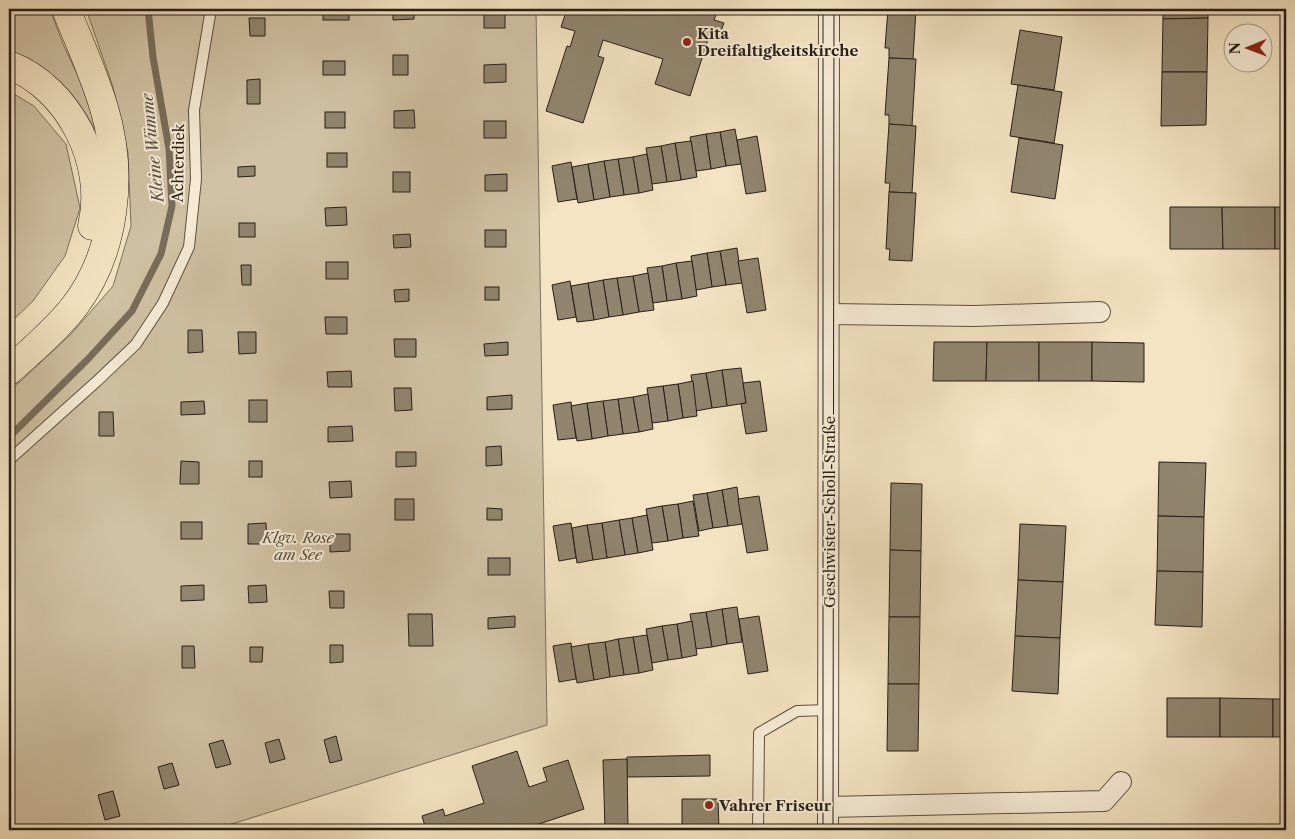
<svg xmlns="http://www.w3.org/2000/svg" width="1295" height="839" viewBox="0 0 1295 839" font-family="'Libre Caslon Text',serif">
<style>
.green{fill:#d1c2a5;stroke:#7c705d}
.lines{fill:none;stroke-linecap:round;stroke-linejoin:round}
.stream{stroke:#786d5a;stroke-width:7}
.building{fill:#91856f;stroke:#261e15}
.service-casing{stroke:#5a5040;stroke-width:12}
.minor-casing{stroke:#5a5040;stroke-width:22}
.motorway-casing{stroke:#261e15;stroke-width:29}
.service{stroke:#f8edd8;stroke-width:10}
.minor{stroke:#f8edd8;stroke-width:20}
.motorway{stroke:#f4e4c3;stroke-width:28}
.tram{stroke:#261e15;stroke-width:1}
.poi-dot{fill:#8f2418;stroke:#f8edd8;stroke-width:2}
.labels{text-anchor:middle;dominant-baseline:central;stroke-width:4;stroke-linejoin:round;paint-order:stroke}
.poi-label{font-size:15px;font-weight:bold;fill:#261e15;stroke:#f8edd8;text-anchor:start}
.street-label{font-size:15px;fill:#261e15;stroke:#f8edd8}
.park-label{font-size:15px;font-style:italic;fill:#594f40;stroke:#f8edd8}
.water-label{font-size:16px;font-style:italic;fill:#5c5243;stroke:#f8edd8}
</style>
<rect width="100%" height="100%" fill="#f4e4c3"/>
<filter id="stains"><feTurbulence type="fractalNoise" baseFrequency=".004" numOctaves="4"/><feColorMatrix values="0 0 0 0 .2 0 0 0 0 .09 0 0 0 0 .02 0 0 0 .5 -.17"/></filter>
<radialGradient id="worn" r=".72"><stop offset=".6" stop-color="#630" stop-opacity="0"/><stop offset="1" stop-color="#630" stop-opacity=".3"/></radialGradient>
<g class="green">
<path d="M9,9H50L63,44L79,78L97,129L95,130C81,104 66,83 41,67C31,61 19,57 9,52Z"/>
<polygon points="86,9 536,9 547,725 213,830 9,830 9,392 72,333 113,286 131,226 128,153 113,87"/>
<polygon points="9,91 34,106 66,144 80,208 65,256 33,301 9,324"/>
</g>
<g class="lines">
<polyline class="stream" points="9,437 88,359 132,311 161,254 172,206 169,149 153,57 148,9"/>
</g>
<g class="building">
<rect x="323" y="9" width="26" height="11"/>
<polygon points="393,9 414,9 414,19 393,20"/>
<polygon points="567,9 652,9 670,14 672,9 718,9 714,20 724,23 718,39 709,36 690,96 655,84 663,59 603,40 598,56 604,58 583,123 546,111 567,46 570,47 575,31 561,27"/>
<polygon points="888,9 916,9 913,59 889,58 889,48 885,48"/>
<polygon points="1163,9 1208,9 1208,18 1163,19"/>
<rect x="484" y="11" width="21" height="17"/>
<polygon points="249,18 265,18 265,36 250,36"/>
<polygon points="1208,18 1207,72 1162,72 1163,19"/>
<polygon points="1020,30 1062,37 1054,90 1011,84"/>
<rect x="393" y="55" width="15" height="20"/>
<polygon points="889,58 916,59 912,126 889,124 889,115 885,115"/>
<rect x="323" y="61" width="22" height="14"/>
<polygon points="506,64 506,82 484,83 484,65"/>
<polygon points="1162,72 1207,72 1206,125 1161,126"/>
<polygon points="260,79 260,104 247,104 247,80"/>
<polygon points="1018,85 1062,92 1054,143 1010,136"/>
<polygon points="414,110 415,128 394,128 394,111"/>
<rect x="325" y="112" width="20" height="16"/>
<rect x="484" y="121" width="22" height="17"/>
<polygon points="889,124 916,126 912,193 889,192 890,183 885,183"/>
<polygon points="735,129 741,164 726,166 720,132"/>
<polygon points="720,132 726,166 711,169 706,134"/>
<polygon points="706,134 711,169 696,171 690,137"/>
<polygon points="757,136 766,191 746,194 737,140"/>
<polygon points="1019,138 1063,145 1055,199 1011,192"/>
<polygon points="691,141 697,177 681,180 675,143"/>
<polygon points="675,143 681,180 667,182 661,146"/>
<polygon points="661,146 667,182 652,184 646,148"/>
<rect x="327" y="153" width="20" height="14"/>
<polygon points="647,154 653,190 639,193 633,157"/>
<polygon points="633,157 639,193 624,195 618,159"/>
<polygon points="618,159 624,195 610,197 604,161"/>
<polygon points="604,161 610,197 594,200 588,164"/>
<polygon points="571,162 577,199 558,202 552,166"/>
<polygon points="588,164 594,200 578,203 572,167"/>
<polygon points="255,166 255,176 238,177 238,167"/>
<rect x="393" y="172" width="17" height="20"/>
<polygon points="507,174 507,191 485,191 485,175"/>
<polygon points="889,192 916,193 912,261 889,260 890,249 886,249"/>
<polygon points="346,207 347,225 326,226 325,208"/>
<polygon points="1170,207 1222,207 1223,249 1170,249"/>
<polygon points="1222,207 1275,207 1275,249 1223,249"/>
<rect x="1275" y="207" width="11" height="42"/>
<rect x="239" y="223" width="16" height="14"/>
<rect x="485" y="230" width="21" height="17"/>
<polygon points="410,234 411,247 394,248 393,235"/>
<polygon points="737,248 742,283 726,285 720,251"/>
<polygon points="720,251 726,285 712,287 707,253"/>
<polygon points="707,253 712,287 696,290 691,256"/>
<polygon points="758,258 766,310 747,313 738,261"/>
<polygon points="692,261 697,296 682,299 676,263"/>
<rect x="326" y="262" width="22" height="17"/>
<polygon points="676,263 682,299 667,301 662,266"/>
<polygon points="241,265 251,265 251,285 242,285"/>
<polygon points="662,266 667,301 653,303 647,268"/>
<polygon points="648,273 654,310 639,312 633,276"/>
<polygon points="633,276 639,312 623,315 617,278"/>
<polygon points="617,278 623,315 609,317 603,280"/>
<polygon points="603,280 609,317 594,320 588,283"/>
<polygon points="570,281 576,317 558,320 552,285"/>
<polygon points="588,283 594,320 577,322 571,286"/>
<rect x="485" y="287" width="14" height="13"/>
<polygon points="409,289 409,301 395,302 394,290"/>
<polygon points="325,317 347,317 347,334 326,334"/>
<polygon points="188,330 202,330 203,352 188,353"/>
<polygon points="238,332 256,332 256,353 239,354"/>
<polygon points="394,339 416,339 416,357 395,357"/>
<polygon points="508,342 508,355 485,356 484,344"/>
<polygon points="934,342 987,342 986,381 933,381"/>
<polygon points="987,342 1039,342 1039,381 986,381"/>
<rect x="1039" y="342" width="53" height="39"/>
<polygon points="1092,342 1144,343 1144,382 1092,381"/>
<polygon points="741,368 746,403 727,406 722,370"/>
<polygon points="722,370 727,406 712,408 706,373"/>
<polygon points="351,371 352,387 328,387 327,372"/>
<polygon points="706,373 712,408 696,411 691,375"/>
<polygon points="693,381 697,416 683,418 678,384"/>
<polygon points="760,381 767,431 746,434 741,404 746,403 743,383"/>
<polygon points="678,384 683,418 668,421 663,386"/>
<polygon points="663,386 668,421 652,423 647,388"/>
<polygon points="394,388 411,388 412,410 395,411"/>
<polygon points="648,394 653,429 639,432 633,397"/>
<polygon points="512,395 512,409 487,410 487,397"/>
<polygon points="633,397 639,432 623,434 618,399"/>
<polygon points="618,399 623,434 608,436 603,401"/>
<rect x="249" y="400" width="18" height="22"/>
<polygon points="204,401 205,414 181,415 181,402"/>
<polygon points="603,401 608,436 592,439 587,403"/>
<polygon points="571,402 576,438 558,440 553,405"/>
<polygon points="587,403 592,439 577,441 571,406"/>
<polygon points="99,412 113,412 114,436 99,436"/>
<polygon points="352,426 353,441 328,442 328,427"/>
<polygon points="501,446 502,465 486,466 486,447"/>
<polygon points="396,452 416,452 416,466 396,467"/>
<polygon points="181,461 199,462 199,484 180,484"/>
<rect x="249" y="461" width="13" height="16"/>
<polygon points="1159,462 1206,463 1204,517 1158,516"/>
<polygon points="351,481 352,497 330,498 329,482"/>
<polygon points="891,483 922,484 921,551 890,550"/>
<polygon points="737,487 742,524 728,526 722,490"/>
<polygon points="722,490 728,526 713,528 707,493"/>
<polygon points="707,493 713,528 699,531 693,495"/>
<polygon points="759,496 768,550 747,553 738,499"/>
<rect x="395" y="499" width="19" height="21"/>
<polygon points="693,501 699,536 683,538 678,504"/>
<polygon points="678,504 683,538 668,541 662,506"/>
<polygon points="662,506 668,541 652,543 646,509"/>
<polygon points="487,508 502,509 502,520 487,520"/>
<polygon points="647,515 653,550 638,553 632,518"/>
<polygon points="1158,516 1204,517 1203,572 1157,571"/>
<polygon points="632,518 638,553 625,555 619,520"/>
<polygon points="619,520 625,555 607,558 602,523"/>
<rect x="181" y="522" width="21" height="17"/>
<polygon points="266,523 267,544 248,544 248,524"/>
<polygon points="571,523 576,558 559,561 553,526"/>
<polygon points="602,523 607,558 593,560 587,525"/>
<polygon points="1020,524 1066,526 1063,582 1018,580"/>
<polygon points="587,525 593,560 577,563 572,528"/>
<polygon points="330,534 350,534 350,551 330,552"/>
<polygon points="890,550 921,551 920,617 889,617"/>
<rect x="488" y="558" width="22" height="17"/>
<polygon points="1157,571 1203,572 1202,627 1155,625"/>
<polygon points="1018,580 1063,582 1060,638 1015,636"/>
<polygon points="204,585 204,600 181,601 181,586"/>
<polygon points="266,585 267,602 249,603 248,586"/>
<polygon points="329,591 344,591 344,608 330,608"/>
<polygon points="737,607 742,642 727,644 722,609"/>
<polygon points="722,609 727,644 712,647 706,612"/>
<polygon points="706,612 712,647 696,649 690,614"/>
<polygon points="408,614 432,614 433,646 409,646"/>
<polygon points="515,616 515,627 488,629 488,618"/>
<polygon points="759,616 768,671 748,674 739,619"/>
<polygon points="889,617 920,617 919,684 888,684"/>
<polygon points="692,621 697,655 682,658 677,624"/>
<polygon points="677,624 682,658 668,660 662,626"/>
<polygon points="662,626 668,660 652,663 646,629"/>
<polygon points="647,635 653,670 639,673 633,637"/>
<polygon points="1015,636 1060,638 1058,694 1012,691"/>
<polygon points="633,637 639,673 624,675 618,639"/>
<polygon points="618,639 624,675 610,677 605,642"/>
<polygon points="605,642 610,677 594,680 588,644"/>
<polygon points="571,643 576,679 559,682 553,646"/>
<polygon points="588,644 594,680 577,683 571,647"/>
<polygon points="330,645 343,645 343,662 330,663"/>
<polygon points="182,646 194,646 195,668 182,668"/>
<polygon points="250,647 263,647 262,662 250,662"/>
<polygon points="888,684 919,684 918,751 887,751"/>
<rect x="1167" y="698" width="53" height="39"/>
<polygon points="1220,698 1273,699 1273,737 1220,737"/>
<rect x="1273" y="699" width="13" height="38"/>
<polygon points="336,736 342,760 330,763 324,740"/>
<polygon points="279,739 285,759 270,763 265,743"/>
<polygon points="223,740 231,764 216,768 209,744"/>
<polygon points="517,751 529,787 547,781 543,768 568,760 584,809 521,830 426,830 422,816 443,809 445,816 484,803 472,766"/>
<polygon points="710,755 710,776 627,777 627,757"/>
<polygon points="627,759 628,830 605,830 603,760"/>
<polygon points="172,763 179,785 164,789 158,767"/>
<polygon points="113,791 120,816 105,820 98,795"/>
<polygon points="682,799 718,799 719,830 682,830"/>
</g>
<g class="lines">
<defs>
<g id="service">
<polyline points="9,460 96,382 136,344 163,303 189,247 196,179 194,110 211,9"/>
<polyline points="758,830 759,733 797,711 829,710"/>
</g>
<g id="minor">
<polyline points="829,314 974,316 1100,312"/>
<polyline points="828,807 1104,801 1121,782"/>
<polyline points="828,830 829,9"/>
</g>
<g id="motorway">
<path d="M9,65C69,88 107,163 92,226"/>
<path d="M9,371C31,351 55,331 74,307C116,252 124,174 104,108C94,74 79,42 66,9"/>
</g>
</defs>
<use href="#service" class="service-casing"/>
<use href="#minor" class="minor-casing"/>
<use href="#motorway" class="motorway-casing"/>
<use href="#service" class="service"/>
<use href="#minor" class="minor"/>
<use href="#motorway" class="motorway"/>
<g class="tram">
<polyline points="823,9 823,830"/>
<polyline points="833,830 834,9"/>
</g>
</g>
<g class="poi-dot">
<circle cx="687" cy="42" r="5"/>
<circle cx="709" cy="805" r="5"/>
</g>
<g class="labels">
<g class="poi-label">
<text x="697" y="33">Kita<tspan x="697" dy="17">Dreifaltigkeitskirche</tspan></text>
<text x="719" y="805">Vahrer Friseur</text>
</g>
<g class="street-label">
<text transform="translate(178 163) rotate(-89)">Achterdiek</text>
<text transform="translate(829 512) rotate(-90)">Geschwister-Scholl-Straße</text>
</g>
<g class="park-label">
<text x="298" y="537">Klgv. Rose<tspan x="298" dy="17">am See</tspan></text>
</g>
<g class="water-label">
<text transform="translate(152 148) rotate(-96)">Kleine Wümme</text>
</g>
</g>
<rect width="1295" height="839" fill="none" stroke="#f4e4c3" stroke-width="30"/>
<rect x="10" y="10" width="1275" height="819" fill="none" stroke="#261e15" stroke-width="2.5"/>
<rect x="15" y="15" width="1265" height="809" fill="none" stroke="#261e15"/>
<g transform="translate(1248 48) rotate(269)"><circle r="24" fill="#f8edd8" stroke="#a49a8a"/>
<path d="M0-4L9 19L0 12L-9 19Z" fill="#8f2418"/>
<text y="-8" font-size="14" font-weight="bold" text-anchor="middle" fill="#261e15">N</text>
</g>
<rect width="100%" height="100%" filter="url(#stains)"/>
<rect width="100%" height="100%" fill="url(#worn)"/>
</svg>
